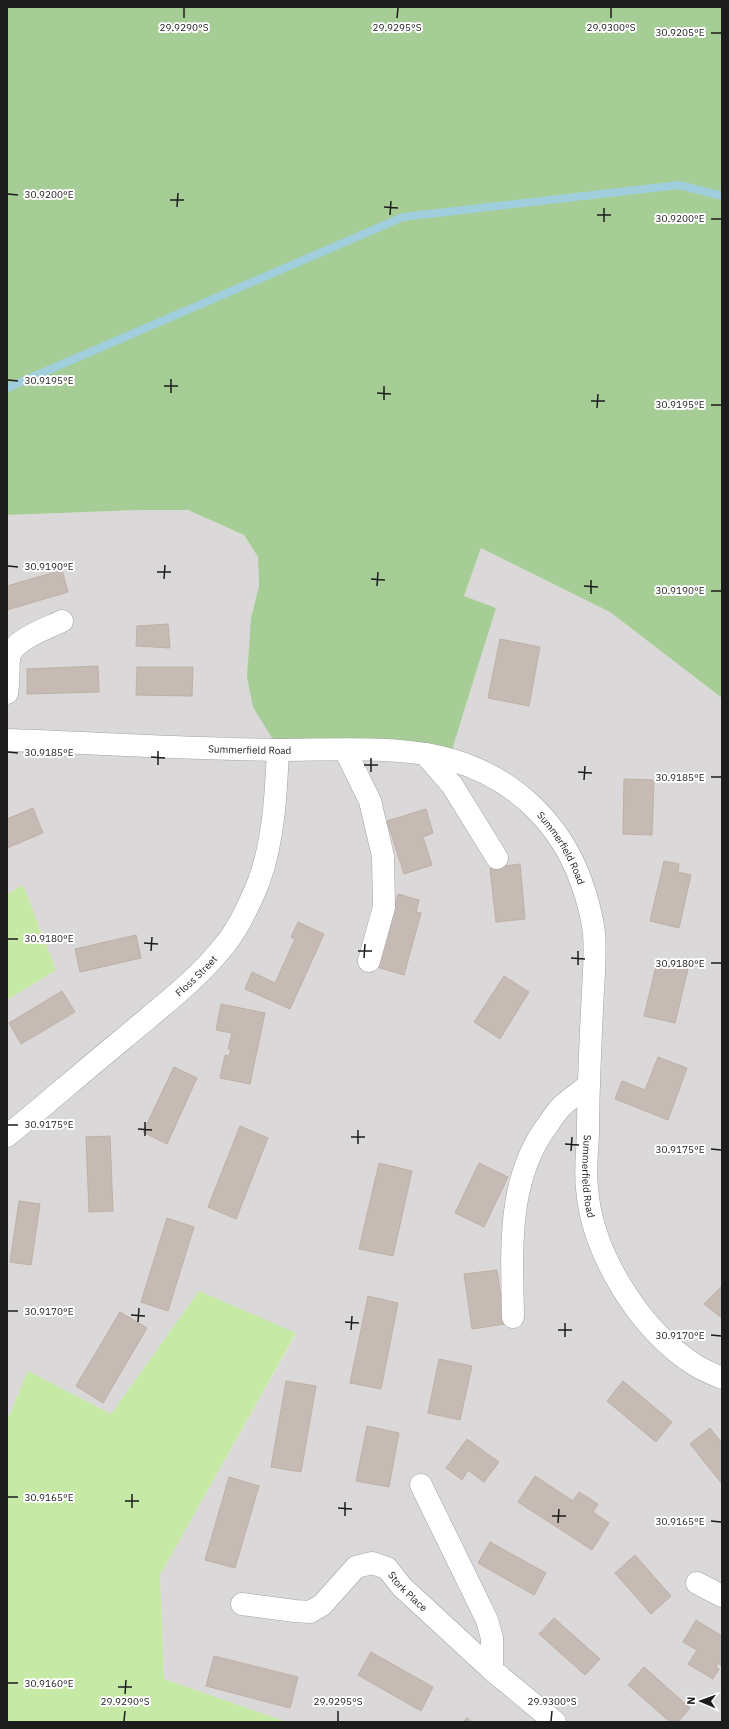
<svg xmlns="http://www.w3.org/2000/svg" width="729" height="1729" viewBox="0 0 729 1729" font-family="'IBM Plex Sans',sans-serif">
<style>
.residential{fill:#dad8d8}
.grass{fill:#c6e9a5}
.forest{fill:#a5cd95}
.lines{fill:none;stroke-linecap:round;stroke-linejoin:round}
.stream{stroke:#a0cedc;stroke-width:8}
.building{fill:#c5bbb4;stroke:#bfb0a3}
.minor-casing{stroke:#a3a3a3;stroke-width:23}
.minor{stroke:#fff;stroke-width:22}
.ticks{fill:none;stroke:#1c1c1c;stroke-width:1.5}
.labels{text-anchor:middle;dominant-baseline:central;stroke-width:4;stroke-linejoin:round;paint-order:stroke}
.street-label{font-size:10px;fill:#1c1c1c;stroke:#fff}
.ticks-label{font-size:10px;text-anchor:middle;fill:#1c1c1c;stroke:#fff;stroke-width:4;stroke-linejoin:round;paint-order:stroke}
</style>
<rect width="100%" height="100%" fill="#ede9e1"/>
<polygon class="residential" points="139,510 188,510 244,535 258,557 259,586 251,618 496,608 464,596 481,548 610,612 722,698 722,1722 287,1722 164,1679 160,1575 296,1334 199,1291 111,1414 28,1371 7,1421 7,1000 56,970 23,885 7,894 7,515"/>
<g class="grass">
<polygon points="23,885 56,970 7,1000 7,894"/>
<polygon points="199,1291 296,1333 160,1575 164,1679 287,1722 7,1722 7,1421 28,1371 111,1414"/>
</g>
<polygon class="forest" points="7,7 722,7 722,698 610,612 481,548 464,596 496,608 450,756 277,746 253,707 247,677 251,618 259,586 258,557 244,535 188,510 139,510 7,515"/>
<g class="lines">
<polyline class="stream" points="7,388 403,217 679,185 722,196"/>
</g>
<g class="building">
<polygon points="62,570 68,592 7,610 7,586"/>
<polygon points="168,624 170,648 136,646 137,626"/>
<polygon points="500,639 540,647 529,706 488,698"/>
<polygon points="98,666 99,692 27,694 27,669"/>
<polygon points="137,667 193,667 192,696 136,695"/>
<polygon points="624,779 654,780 652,835 623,834"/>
<polygon points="33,808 43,833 7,848 7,819"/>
<polygon points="426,809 433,833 423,837 432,865 404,874 387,821"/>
<polygon points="664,861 679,864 678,872 691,875 679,928 650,921"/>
<polygon points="520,864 525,919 496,922 490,868"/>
<polygon points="398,894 419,900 416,912 421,913 404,975 377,967"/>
<polygon points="298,922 324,934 290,1009 245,989 252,972 275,983 295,939 291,937"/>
<polygon points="136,935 141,958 80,972 75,949"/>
<polygon points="657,962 688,969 675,1023 644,1016"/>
<polygon points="504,976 529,992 500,1039 474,1022"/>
<polygon points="62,991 75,1012 21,1044 9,1023"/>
<polygon points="221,1004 265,1013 250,1084 220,1078 225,1055 229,1056 231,1049 228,1049 232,1033 216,1030"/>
<polygon points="658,1057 687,1068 668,1120 615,1099 622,1081 645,1090"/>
<polygon points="174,1067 197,1078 167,1144 143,1132"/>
<polygon points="240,1126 268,1138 236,1219 208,1207"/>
<polygon points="110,1136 113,1211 89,1212 86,1137"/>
<polygon points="379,1163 412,1171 393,1256 359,1249"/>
<polygon points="479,1163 508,1177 484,1227 455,1213"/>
<polygon points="19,1201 40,1204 31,1265 10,1262"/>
<polygon points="167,1218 194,1227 168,1311 141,1302"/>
<polygon points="497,1270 505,1324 472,1329 464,1274"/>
<polygon points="722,1286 722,1318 704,1304"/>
<polygon points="368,1296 398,1303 381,1389 350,1383"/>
<polygon points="120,1312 147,1328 103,1403 76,1386"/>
<polygon points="439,1359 472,1366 460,1420 428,1413"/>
<polygon points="286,1381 316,1386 301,1472 271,1467"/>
<polygon points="623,1381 672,1422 656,1442 607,1401"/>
<polygon points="367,1426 399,1433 389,1487 356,1481"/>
<polygon points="710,1428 722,1443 722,1484 690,1444"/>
<polygon points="467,1439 499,1462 484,1482 468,1470 462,1480 446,1468"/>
<polygon points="535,1476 573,1501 579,1492 598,1504 593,1512 609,1523 592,1550 518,1502"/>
<polygon points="229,1477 259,1486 235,1568 205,1560"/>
<polygon points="490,1542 546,1573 534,1595 478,1563"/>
<polygon points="635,1555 671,1596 651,1614 615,1573"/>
<polygon points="554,1618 600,1659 585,1675 539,1634"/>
<polygon points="696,1620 722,1636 722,1666 718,1663 716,1667 719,1669 713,1679 688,1664 697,1650 683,1642"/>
<polygon points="371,1652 433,1687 421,1711 358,1675"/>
<polygon points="214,1656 298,1677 290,1708 206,1686"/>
<polygon points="644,1667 690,1708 678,1722 670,1722 628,1685"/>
<polygon points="467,1718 472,1722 463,1722"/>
</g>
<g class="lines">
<defs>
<g id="minor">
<path d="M7,693C9,682 8,670 9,659C11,640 46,629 62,621"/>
<path id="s1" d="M7,740C98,743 189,749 280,750C333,750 402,745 452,760C513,778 559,821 581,881C587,898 592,915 594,933C596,958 593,984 592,1010C590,1051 588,1093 588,1135C587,1152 585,1171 587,1188C592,1254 640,1330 695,1365C703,1370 713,1374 722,1378"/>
<polyline points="345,750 370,801 383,856 384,907 369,961"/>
<polyline points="425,754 452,785 497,858"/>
<path id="s2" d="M7,1136C46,1104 84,1071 123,1039C158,1009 198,980 227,942C239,927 252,899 259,881C274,839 276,793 278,750"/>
<path d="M513,1317C512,1250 506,1179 549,1123C553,1117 557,1111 562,1106C571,1098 580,1092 589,1085"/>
<polyline points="421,1485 487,1620 492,1638 492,1670"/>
<polyline points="697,1583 722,1596"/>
<path id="s3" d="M242,1604L295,1611L310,1612L322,1605L356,1567L372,1563L387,1568L402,1587L492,1670L555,1722"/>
</g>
</defs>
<use href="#minor" class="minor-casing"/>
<use href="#minor" class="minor"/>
</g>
<path class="ticks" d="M184,18V8M397,18L398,8M611,18V8M711,33H721M8,194L18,195M170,200H184M177,207L178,193M384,207L398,208M390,215L391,201M597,215H611M711,219H721M604,222V208M8,380L18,381M164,386H178M171,393V379M377,393L391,394M384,400V386M591,401H605M711,405H721M597,408L598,394M8,566L18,567M157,572H171M164,579L165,565M371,579L385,580M377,586L378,572M584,586L598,587M711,591H721M591,594V580M8,752L18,753M151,757L165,758M158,765V751M364,765H378M371,772V758M578,772L592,773M711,777H721M584,780L585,766M8,939H18M144,943L158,944M151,951L152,937M358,951H372M364,958L365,944M571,958L585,959M711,963H721M578,965V951M8,1125H18M138,1129L152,1130M145,1136V1122M351,1137H365M358,1144V1130M565,1144L579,1145M711,1149L721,1150M571,1151L572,1137M8,1311H18M131,1315L145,1316M138,1322L139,1308M345,1322L359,1323M351,1330L352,1316M558,1330H572M711,1335L721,1336M565,1337V1323M8,1497H18M125,1501H139M132,1508V1494M338,1508L352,1509M345,1516V1502M552,1516H566M711,1521L721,1522M558,1523L559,1509M8,1683H18M118,1687H132M125,1694L126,1680M124,1721L125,1711M338,1721V1711M551,1721L552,1711"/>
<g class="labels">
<g class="street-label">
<text stroke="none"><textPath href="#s1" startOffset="243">Summerfield Road</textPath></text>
<text stroke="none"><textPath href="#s1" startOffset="591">Summerfield Road</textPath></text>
<text stroke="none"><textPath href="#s2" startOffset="248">Floss Street</textPath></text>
<text stroke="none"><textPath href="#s1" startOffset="927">Summerfield Road</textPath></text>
<text stroke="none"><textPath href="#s3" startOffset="197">Stork Place</textPath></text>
</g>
</g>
<g class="ticks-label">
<text x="184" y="31">29.9290°S</text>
<text x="397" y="31">29.9295°S</text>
<text x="611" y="31">29.9300°S</text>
<text x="680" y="36">30.9205°E</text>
<text x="49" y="198">30.9200°E</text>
<text x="680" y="222">30.9200°E</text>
<text x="49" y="384">30.9195°E</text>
<text x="680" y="408">30.9195°E</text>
<text x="49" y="570">30.9190°E</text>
<text x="680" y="594">30.9190°E</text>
<text x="49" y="756">30.9185°E</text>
<text x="680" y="781">30.9185°E</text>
<text x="49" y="942">30.9180°E</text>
<text x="680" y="967">30.9180°E</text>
<text x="49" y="1128">30.9175°E</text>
<text x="680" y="1153">30.9175°E</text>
<text x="49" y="1315">30.9170°E</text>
<text x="680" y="1339">30.9170°E</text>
<text x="49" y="1501">30.9165°E</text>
<text x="680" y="1525">30.9165°E</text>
<text x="49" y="1687">30.9160°E</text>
<text x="125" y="1705">29.9290°S</text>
<text x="338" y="1705">29.9295°S</text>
<text x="552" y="1705">29.9300°S</text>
</g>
<rect width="729" height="1729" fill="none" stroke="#1c1c1c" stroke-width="16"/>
<g transform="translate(701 1701) rotate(272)" stroke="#ffffff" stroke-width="3" paint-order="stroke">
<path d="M0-3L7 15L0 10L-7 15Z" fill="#1c1c1c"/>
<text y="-6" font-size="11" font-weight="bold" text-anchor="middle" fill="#1c1c1c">N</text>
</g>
</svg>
